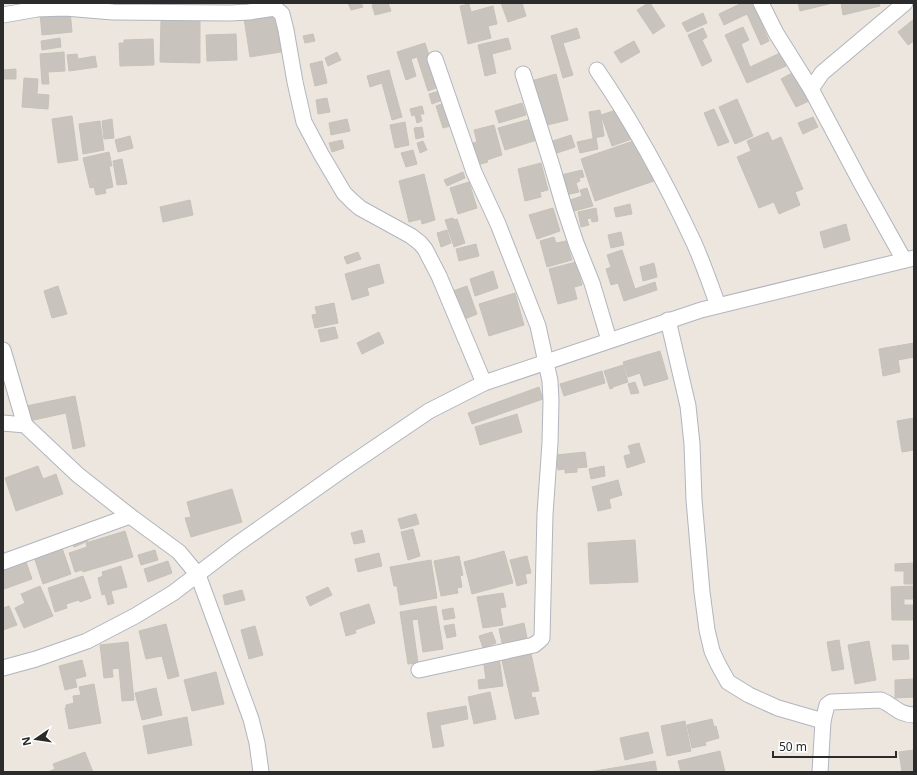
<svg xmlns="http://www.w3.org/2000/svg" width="917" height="775" viewBox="0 0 917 775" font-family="'Noto Sans',sans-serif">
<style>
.building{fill:#c8c4bd;stroke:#c7c2b8}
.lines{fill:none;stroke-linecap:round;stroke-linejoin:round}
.minor-casing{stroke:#b2b5be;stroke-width:17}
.minor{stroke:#fff;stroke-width:15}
</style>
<rect width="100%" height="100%" fill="#ece6df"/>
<g class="building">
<polygon points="348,3 361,3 363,7 351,10"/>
<polygon points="381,3 388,3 391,11 375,15 372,5"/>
<polygon points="501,3 522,3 526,16 508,22"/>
<polygon points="648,3 650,3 665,26 653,34 637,10"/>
<polygon points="742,3 753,3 769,41 761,45 747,14 724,25 719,14"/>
<polygon points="798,3 829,3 829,4 800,11"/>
<polygon points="841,3 879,3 880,6 843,15"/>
<polygon points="469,4 471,12 493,6 497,24 488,26 491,38 468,44 460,6"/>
<polygon points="70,11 72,32 42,35 40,13"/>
<polygon points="703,13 707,23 687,32 682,23"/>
<polygon points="275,14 281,52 250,57 244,18"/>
<polygon points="914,19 914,41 908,45 898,32"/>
<polygon points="161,20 200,20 200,63 160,62"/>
<polygon points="743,27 749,40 741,44 750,67 780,53 786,66 747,83 725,35"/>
<polygon points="577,28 580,38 563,43 573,75 563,78 551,36"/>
<polygon points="703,28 707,37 702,40 712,61 702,66 688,35"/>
<polygon points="236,34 237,60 207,61 206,35"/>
<polygon points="313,34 315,41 305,43 303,36"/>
<polygon points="60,38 61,47 42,50 41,41"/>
<polygon points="508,38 511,49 492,54 496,73 485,76 478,45"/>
<polygon points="153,39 154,65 120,66 119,43 124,43 124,40"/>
<polygon points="634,41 640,52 621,63 614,52"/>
<polygon points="425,43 439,87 428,91 417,57 411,59 416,76 406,80 397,52"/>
<polygon points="64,52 65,71 48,72 49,84 42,84 40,54"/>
<polygon points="337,52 341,60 328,66 325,58"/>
<polygon points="77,54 78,59 95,56 97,67 69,71 67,55"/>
<polygon points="322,61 327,83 315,86 310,64"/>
<polygon points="16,69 16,79 3,79 3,70"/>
<polygon points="389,70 402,117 392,120 382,83 370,87 367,76"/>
<polygon points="794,72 809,101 796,107 781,79"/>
<polygon points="556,74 568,120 543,126 531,81"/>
<polygon points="24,78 38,79 37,94 49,95 48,109 22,107"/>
<polygon points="442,90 445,99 432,104 429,94"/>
<polygon points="327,98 330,112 318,114 316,100"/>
<polygon points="737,99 753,136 735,144 719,107"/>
<polygon points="447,102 454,125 443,128 436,106"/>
<polygon points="522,103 526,115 499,123 495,111"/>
<polygon points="422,106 424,114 420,114 422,121 417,123 415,115 412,116 410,109"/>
<polygon points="622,108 632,139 612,146 601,115"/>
<polygon points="714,109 729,142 718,146 704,113"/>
<polygon points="600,110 604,136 593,138 589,112"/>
<polygon points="72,116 78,160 58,163 52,119"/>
<polygon points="813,117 818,127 803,134 798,123"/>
<polygon points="112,119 114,138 104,139 102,121"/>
<polygon points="347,119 350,131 331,135 329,123"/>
<polygon points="531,119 537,140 505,150 498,128"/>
<polygon points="100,121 104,150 83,154 79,124"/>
<polygon points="405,122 409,145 395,148 390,125"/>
<polygon points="494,125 502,155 487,160 488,162 477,165 472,149 474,148 473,143 477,142 474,130"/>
<polygon points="422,127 424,137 416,139 414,128"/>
<polygon points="768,132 772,141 781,137 803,189 795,192 800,205 779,214 774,202 759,208 737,157 751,151 747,141"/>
<polygon points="571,135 575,147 557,153 553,141"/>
<polygon points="130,136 133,148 118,152 115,140"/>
<polygon points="596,138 598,149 580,153 577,142"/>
<polygon points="639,139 654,181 595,201 581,159"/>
<polygon points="342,140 344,148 332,152 329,143"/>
<polygon points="423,141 427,150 420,153 417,143"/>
<polygon points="413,150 417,164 406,167 401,153"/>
<polygon points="109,152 112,166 109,166 113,187 105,189 106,193 96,195 94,187 90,188 83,158"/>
<polygon points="122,159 127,184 117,185 113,161"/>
<polygon points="541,163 548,190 540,192 541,197 525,201 518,169"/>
<polygon points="582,170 584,177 579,178 580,181 576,183 579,192 566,195 561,175"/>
<polygon points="463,172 465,178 447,186 444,180"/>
<polygon points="424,174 435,220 422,224 421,219 409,222 399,181"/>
<polygon points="469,182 477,208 458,214 450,188"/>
<polygon points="587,188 593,206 574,211 570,200 582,196 580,190"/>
<polygon points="190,200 193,215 163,222 160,207"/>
<polygon points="630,204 632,214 616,217 614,208"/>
<polygon points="553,208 560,231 537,239 529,215"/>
<polygon points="596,208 598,221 592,222 591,218 587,219 589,225 581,227 578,212"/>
<polygon points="453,218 454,220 457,219 465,243 454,247 445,220"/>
<polygon points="846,224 850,240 824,248 820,232"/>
<polygon points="447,230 451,243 441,247 437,233"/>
<polygon points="621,232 624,245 611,248 608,235"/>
<polygon points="554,237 556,243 566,241 572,260 547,267 540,241"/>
<polygon points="476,244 479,256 459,261 456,249"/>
<polygon points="622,250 635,289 655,282 657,290 624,301 618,283 611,285 606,269 611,267 607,255"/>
<polygon points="358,252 361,259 347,264 344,257"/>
<polygon points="576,262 582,285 574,287 577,299 558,304 549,269"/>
<polygon points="654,263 657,277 643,281 640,267"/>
<polygon points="379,264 384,283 367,288 369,295 352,300 345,274"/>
<polygon points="493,271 498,288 475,296 470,279"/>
<polygon points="58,286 67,314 52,318 44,291"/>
<polygon points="467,286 477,314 460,321 450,292"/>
<polygon points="515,293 524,325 489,336 479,304"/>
<polygon points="334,303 338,323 315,328 312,315 317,314 315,307"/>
<polygon points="335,327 338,338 321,342 318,330"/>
<polygon points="379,332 384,343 362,354 357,343"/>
<polygon points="914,343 914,357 898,360 900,372 883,376 879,349"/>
<polygon points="660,351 668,379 644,386 640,373 628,377 623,362"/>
<polygon points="623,365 628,382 613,387 613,388 610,389 604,371"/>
<polygon points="602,371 605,383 564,396 560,384"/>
<polygon points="635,382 639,393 631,394 628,384"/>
<polygon points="539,387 543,399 472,424 468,413"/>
<polygon points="75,396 85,446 73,449 66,413 29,421 26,406"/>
<polygon points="517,414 522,432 480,445 475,427"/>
<polygon points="914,418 914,450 902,452 897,421"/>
<polygon points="639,443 645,462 627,468 624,456 631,454 628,446"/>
<polygon points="585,452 587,467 577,468 577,472 565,473 565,469 558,470 556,455"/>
<polygon points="38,466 43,479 56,474 63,494 16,511 5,478"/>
<polygon points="604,466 605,476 591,479 589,469"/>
<polygon points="618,480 622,495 609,499 611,508 598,511 592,487"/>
<polygon points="232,489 242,522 191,537 185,518 191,517 187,502"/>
<polygon points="416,514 419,524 401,529 398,519"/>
<polygon points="413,529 420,556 408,560 401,532"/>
<polygon points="362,530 365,542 354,544 351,533"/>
<polygon points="125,531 133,557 83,572 82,570 75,572 69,553 87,547 86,543"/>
<polygon points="85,534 88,541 74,547 71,540"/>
<polygon points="635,540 638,582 590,584 588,543"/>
<polygon points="61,545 71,574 43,584 33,554"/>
<polygon points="155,550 158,560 141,565 138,555"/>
<polygon points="504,551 513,583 472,594 464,562"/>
<polygon points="379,553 382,566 358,572 355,559"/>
<polygon points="459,556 463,575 460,576 462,587 457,588 458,593 441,596 434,561"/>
<polygon points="527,556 531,573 525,574 527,583 517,586 510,560"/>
<polygon points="25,559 32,579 4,589 3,567"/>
<polygon points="431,560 437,598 400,605 397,586 394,586 390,567"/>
<polygon points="168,561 172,573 148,582 144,569"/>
<polygon points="914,563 914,584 904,584 904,571 895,571 895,564"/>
<polygon points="121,566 127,587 111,591 114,603 108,605 105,594 102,595 98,578 103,576 102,572"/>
<polygon points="83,576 91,598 80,602 79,600 66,604 67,608 55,612 48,588"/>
<polygon points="40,586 53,616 24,628 15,608 25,603 21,594"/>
<polygon points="914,586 914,599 904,599 904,605 914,605 914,620 892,620 891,587"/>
<polygon points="328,587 332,595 310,606 306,597"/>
<polygon points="242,590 245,600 225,605 223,595"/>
<polygon points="503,593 506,607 500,608 503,625 483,628 477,597"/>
<polygon points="369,604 375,623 355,630 356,633 346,636 340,613"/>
<polygon points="9,606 17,625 3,630 3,608"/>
<polygon points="436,606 443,649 423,652 418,619 412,620 418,663 408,664 400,612"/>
<polygon points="453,608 455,618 444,620 442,610"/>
<polygon points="524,623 527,638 502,643 499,629"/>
<polygon points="166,624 179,676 168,679 162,656 146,659 139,631"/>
<polygon points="454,624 456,636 447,638 444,626"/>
<polygon points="255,626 263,655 249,659 241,630"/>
<polygon points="492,632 496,643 483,648 479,636"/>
<polygon points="839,640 844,669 832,671 827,642"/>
<polygon points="869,641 876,680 855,684 848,645"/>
<polygon points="128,642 134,700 122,701 119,668 112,669 113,677 104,678 100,645"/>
<polygon points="892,645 908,645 909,659 893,660"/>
<polygon points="530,649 539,691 531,692 532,698 535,697 539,714 515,719 501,656"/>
<polygon points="499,657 503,686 479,689 478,680 486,679 483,659"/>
<polygon points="82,660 86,676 75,679 77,687 65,690 59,666"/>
<polygon points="216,672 224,704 192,711 184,680"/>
<polygon points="914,679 914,697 895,698 895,680"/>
<polygon points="94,684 101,723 69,729 65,708 66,708 66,705 74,703 73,696 81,695 79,687"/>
<polygon points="156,688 162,715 142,720 135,693"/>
<polygon points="490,692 496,719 474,724 468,697"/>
<polygon points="466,706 468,719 440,725 444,746 433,748 427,713"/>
<polygon points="187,717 192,745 148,754 143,726"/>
<polygon points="712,719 714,727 716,726 719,738 705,742 706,745 692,748 687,725"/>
<polygon points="685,721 691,751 667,756 661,726"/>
<polygon points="648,732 653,753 625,760 620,738"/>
<polygon points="914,750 914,772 902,772 899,752"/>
<polygon points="720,751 725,772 681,772 678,761"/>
<polygon points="85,752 93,772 48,772 55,769 53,764"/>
<polygon points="655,761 657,772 589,772"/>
</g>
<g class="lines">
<defs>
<g id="minor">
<polyline points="761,3 776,33 811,89 861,183 904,260"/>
<polyline points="3,15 37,9 65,8 113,12 230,13 249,12 275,8 282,14 286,30 295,82 304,122 321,154 344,193 352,201 360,208 411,236 420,243 425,249 439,276 484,383"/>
<path d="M597,70C634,124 666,183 694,243C703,263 710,284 718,305"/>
<polyline points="523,74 552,166 564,207 576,243 592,283 609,340"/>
<polyline points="811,89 822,73 905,3"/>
<polyline points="668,320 688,406 692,444 694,500 702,592 707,630 712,651 718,664 728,682 749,695 778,708 823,721"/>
<polyline points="3,350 25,425"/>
<polyline points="3,423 25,425 78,475 130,516 179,552 198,575 251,719 257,743 261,772"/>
<polyline points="3,562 130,516"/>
<polyline points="3,668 36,659 87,641 135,616 173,593 236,545 345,468 429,411 484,383 701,310 914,258"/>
<polyline points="419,670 534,645 539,641 542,638 545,514 550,443 551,401 550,381 538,326 498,224 474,172 435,59"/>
<path d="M820,772L823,721L827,705L831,702L881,700C895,706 897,714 914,715"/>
</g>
</defs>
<use href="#minor" class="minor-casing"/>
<use href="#minor" class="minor"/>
</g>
<rect width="917" height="775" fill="none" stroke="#2b2b2b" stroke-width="8"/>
<g transform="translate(36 739) rotate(257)" stroke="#ffffff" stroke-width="3" paint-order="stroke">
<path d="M0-3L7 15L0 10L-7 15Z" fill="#2b2b2b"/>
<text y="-6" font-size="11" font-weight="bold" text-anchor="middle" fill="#2b2b2b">N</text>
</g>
<path d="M773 751v6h123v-6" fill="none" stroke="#2b2b2b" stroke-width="2"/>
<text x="779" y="751" font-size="12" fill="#2b2b2b" stroke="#ffffff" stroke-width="3" paint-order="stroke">50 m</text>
</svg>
